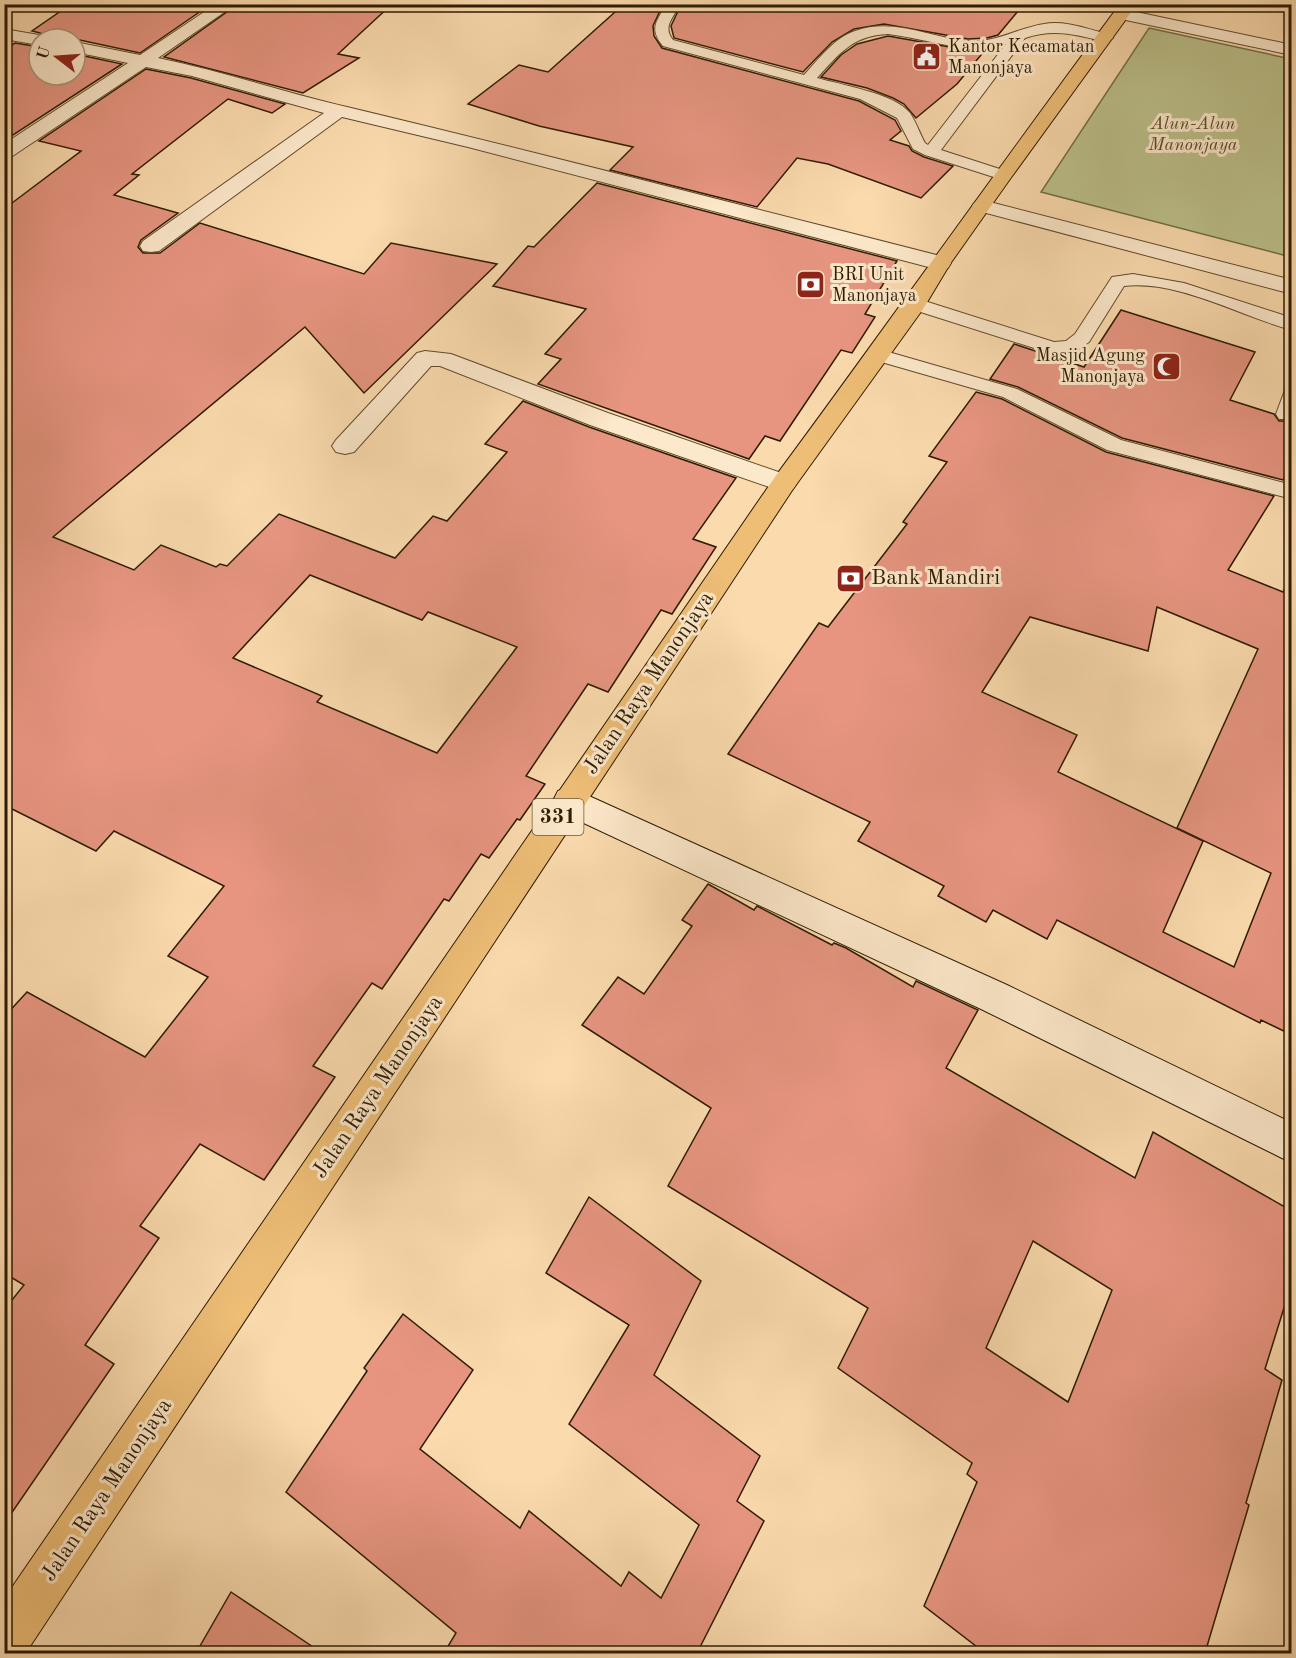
<svg xmlns="http://www.w3.org/2000/svg" width="1296" height="1658" viewBox="0 0 1296 1658" font-family="'Old Standard TT',serif">
<style>
.green{fill:#bcc18c;stroke:#746e47;stroke-width:1.5}
.building{fill:#e79581;stroke:#2d1b02;stroke-width:1.5;fill-rule:evenodd}
.lines{fill:none;stroke-linecap:round;stroke-linejoin:round}
.lane-casing{stroke:#604b2d;stroke-width:2}
.street-casing{stroke:#604b2d;stroke-width:2}
.secondary-casing{stroke:#2d1b02;stroke-width:2}
.primary-casing{stroke:#2d1b02;stroke-width:2}
.lane{fill:#fce8ca;fill-rule:evenodd}
.street{fill:#fce8ca;fill-rule:evenodd}
.secondary{fill:#fce8ca;fill-rule:evenodd}
.primary{fill:#eebe77;fill-rule:evenodd}
.labels{text-anchor:middle;dominant-baseline:central;stroke-width:6;stroke-linejoin:round;paint-order:stroke}
.far-poi-label{font-size:18px;fill:#2d1b02;stroke:#fce8ca;text-anchor:start}
.far-park-label{font-size:18px;font-style:italic;fill:#584d2b;stroke:#fce8ca}
.shield{fill:#fce8ca;stroke:#6b583e;stroke-width:1.5}
.shield-label{font-size:21px;font-weight:bold;fill:#2d1b02}
.poi-label{font-size:22px;fill:#2d1b02;stroke:#fce8ca;text-anchor:start}
.street-label{font-size:22px;fill:#2d1b02;stroke:#fce8ca}
</style>
<rect width="100%" height="100%" fill="#fbdbae"/>
<filter id="stains"><feTurbulence type="fractalNoise" baseFrequency=".00333" numOctaves="4"/><feColorMatrix values="0 0 0 0 .2 0 0 0 0 .09 0 0 0 0 .02 0 0 0 .5 -.17"/></filter>
<radialGradient id="worn" r=".72"><stop offset=".6" stop-color="#630" stop-opacity="0"/><stop offset="1" stop-color="#630" stop-opacity=".3"/></radialGradient>
<polygon class="green" points="1149,28 1291,59 1291,257 1041,192"/>
<g class="building">
<polygon points="71,4 211,4 140,53 75,39 49,39 40,33 32,31"/>
<polygon points="238,4 392,4 338,54 359,58 303,93 164,57"/>
<polygon points="624,4 666,4 660,11 653,26 654,36 662,48 859,101 895,120 901,131 890,140 909,146 912,151 924,157 953,166 921,198 828,164 797,158 757,207 610,170 633,147 539,126 468,104 519,65 548,72"/>
<polygon points="672,4 1024,4 998,35 987,38 968,39 884,24 854,29 832,42 803,72 674,38 671,26 679,9"/>
<polygon points="888,36 961,49 986,49 957,84 916,118 904,104 893,98 867,88 821,77 841,55 857,44"/>
<polygon points="15,43 39,47 39,75 75,75 75,54 122,64 13,135 4,133 4,50"/>
<path d="M146,69L191,78L285,104L272,113L228,99L132,174L139,175L114,195L178,213L141,240L138,247L143,253H160L200,223L364,274L391,243L497,264L364,393L305,327L53,537L134,570L161,545L216,567L220,564L227,566L279,514L395,558L433,516L447,521L507,452L485,444L523,401L589,427L736,478L693,539L716,547L672,614L661,610L608,692L588,684L526,776L545,784L520,820L517,819L489,858L481,854L449,901L444,899L382,989L372,983L313,1066L335,1077L264,1180L200,1144L140,1226L159,1238L85,1345L114,1364L4,1524V1310L24,1285L4,1273V1017L27,992L145,1057L208,977L168,956L224,886L114,831L96,851L4,805V209L81,151L39,141ZM310,575L422,620L428,612L517,647L437,753L317,702L322,696L233,658Z"/>
<polygon points="597,183 897,261 865,314 875,317 852,353 841,350 780,441 765,436 749,459 538,384 561,359 545,354 586,309 493,286 528,246 534,247"/>
<polygon points="1121,310 1255,352 1230,400 1274,414 1279,421 1292,421 1292,467 1283,480 1122,438 1018,387 990,379 1014,344 1084,367"/>
<path d="M976,392L1002,399L1106,452L1274,496L1228,570L1283,592L1292,574V1035L1261,1020L1260,1023L1057,920L1047,939L993,910L986,922L938,896L944,886L858,841L870,822L728,754L819,623L828,627L907,524L903,522L947,462L929,456ZM1157,607L1258,649L1177,828L1271,873L1234,967L1163,932L1203,841L1058,772L1077,735L982,692L1030,617L1148,651Z"/>
<path d="M708,884L754,910L757,906L832,945L834,943L846,948L913,987L916,981L978,1010L946,1068L1135,1178L1153,1132L1292,1211V1282L1265,1369L1282,1380L1246,1503L1249,1505L1205,1653H985L924,1606L977,1482L967,1474L972,1463L838,1368L868,1308L668,1186L711,1108L582,1025L618,977L644,994L692,926L682,920ZM1033,1241L1112,1290L1068,1402L986,1348Z"/>
<polygon points="589,1197 701,1281 654,1375 760,1456 737,1501 764,1521 697,1653 444,1653 456,1633 286,1492 367,1371 364,1368 403,1314 473,1370 420,1449 520,1528 529,1511 621,1586 629,1572 661,1598 699,1525 569,1424 629,1325 546,1273"/>
<polygon points="231,1592 322,1653 196,1653"/>
</g>
<g class="lines">
<defs>
<g id="lane">
<path d="M670,6L677,10C670,21 664,29 673,40L804,75C819,59 834,38 855,31C894,17 930,38 968,41C995,43 1018,28 1044,24C1066,20 1090,30 1111,35L1113,38L1106,42C1077,35 1054,28 1025,38L941,150L1009,172L1011,175L1003,180L925,155L913,149L897,118L860,99L663,46C650,30 655,23 665,7ZM888,34C929,39 965,55 1006,44L928,145L925,143C920,134 916,122 910,113C894,93 841,85 817,78C839,54 853,35 888,34Z"/>
<path d="M1133,274L1184,283L1292,318V330C1239,316 1179,280 1124,286L1089,342L1078,350L1053,354L908,308L906,304L908,300L915,298L1054,342L1066,341L1075,334L1112,277Z"/>
<polygon points="878,349 1017,389 1121,440 1292,485 1292,499 1107,450 1003,397 871,359 868,355 871,351"/>
<polygon points="1292,388 1292,419 1279,419 1276,414 1285,390"/>
</g>
<g id="street">
<path d="M216,4H236L158,58C222,71 283,92 347,107C548,155 748,207 948,258L951,263L948,268L940,270L468,147L342,117L159,251L151,252L143,251L140,246L143,241L324,113L192,76L146,67L11,157L4,159V144L128,63L75,52V42L140,55Z"/>
<polygon points="1122,9 1292,45 1292,55 1116,18 1114,14 1116,10"/>
<polygon points="4,29 39,35 47,39 39,39 39,45 4,39"/>
<polygon points="982,200 1292,280 1292,294 975,210 972,206 975,202"/>
<polygon points="425,351 451,354 608,413 793,477 797,483 793,489 784,492 775,489 590,425 440,366 431,366 354,452 345,454 336,452 332,446 336,440 417,353"/>
</g>
<polygon id="secondary" points="569,787 1007,985 1292,1123 1292,1163 981,1009 558,811 553,801 558,791"/>
<path id="primary" d="M1120,4H1137L1010,179L950,264L923,309L793,489L25,1654H4V1599L775,477C891,320 1003,161 1120,4Z"/>
</defs>
<use href="#lane" class="lane-casing"/>
<use href="#street" class="street-casing"/>
<use href="#secondary" class="secondary-casing"/>
<use href="#primary" class="primary-casing"/>
<use href="#lane" class="lane"/>
<use href="#street" class="street"/>
<use href="#secondary" class="secondary"/>
<use href="#primary" class="primary"/>
</g>
<defs>
<symbol id="civic-square" viewBox="-11 -11 22 22"><rect x="-9" y="-9" width="18" height="18" rx="4" fill="#8f2418" stroke="#fce8ca"/><path d="M-.6-6.5H3V-4.5H.6V-3L4-1V1h2V6H-6V1h2V-1L-.6-3ZM-1.2 2.5V6h2.4V2.5Z" fill="#fff"/></symbol>
<symbol id="bank-square" viewBox="-11 -11 22 22"><rect x="-9" y="-9" width="18" height="18" rx="4" fill="#8f2418" stroke="#fce8ca"/><path d="M-6-4H6V4H-6ZM0-2.3a2.3 2.3 0 1 0 0 4.6a2.3 2.3 0 1 0 0-4.6Z" fill="#fff"/></symbol>
<symbol id="mosque-square" viewBox="-11 -11 22 22"><rect x="-9" y="-9" width="18" height="18" rx="4" fill="#8f2418" stroke="#fce8ca"/><path d="M3.5-4.9A6 6 0 1 0 3.5 4.9A5 5 0 1 1 3.5-4.9Z" fill="#fff"/></symbol>
</defs>
<g fill-rule="evenodd">
<use href="#civic-square" x="910" y="40" width="33" height="33"/>
<use href="#bank-square" x="794" y="268" width="33" height="33"/>
<use href="#mosque-square" x="1150" y="350" width="33" height="33"/>
<use href="#bank-square" x="834" y="562" width="33" height="33"/>
</g>
<g class="labels">
<g class="far-poi-label">
<text x="948" y="47">Kantor Kecamatan<tspan x="948" dy="21">Manonjaya</tspan></text>
<text x="832" y="275">BRI Unit<tspan x="832" dy="21">Manonjaya</tspan></text>
<text x="1145" y="356" text-anchor="end">Masjid Agung<tspan x="1145" dy="21">Manonjaya</tspan></text>
</g>
<g class="far-park-label">
<text x="1193" y="124">Alun-Alun<tspan x="1193" dy="21">Manonjaya</tspan></text>
</g>
<rect class="shield" x="532.5" y="799" width="51" height="36" rx="4.5"/>
<g class="shield-label">
<text x="558" y="817">331</text>
</g>
<g class="poi-label">
<text x="871" y="578">Bank Mandiri</text>
</g>
<g class="street-label">
<text transform="translate(649 683) rotate(-56)">Jalan Raya Manonjaya</text>
<text transform="translate(378 1087) rotate(-56)">Jalan Raya Manonjaya</text>
<text transform="translate(107 1490) rotate(-56)">Jalan Raya Manonjaya</text>
</g>
</g>
<rect width="1296" height="1658" fill="none" stroke="#fbdbae" stroke-width="24"/>
<rect x="6" y="6" width="1284" height="1646" fill="none" stroke="#2d1b02" stroke-width="3"/>
<rect x="12" y="12" width="1272" height="1634" fill="none" stroke="#2d1b02" stroke-width="1.5"/>
<g transform="translate(57 57) rotate(287)"><circle r="28" fill="#fce8ca" stroke="#a9967a" stroke-width="1.5"/>
<path d="M0-4.5L10 22L0 15L-10 22Z" fill="#8f2418"/>
<text y="-9" font-size="16" font-weight="bold" text-anchor="middle" fill="#2d1b02">U</text>
</g>
<rect width="100%" height="100%" filter="url(#stains)"/>
<rect width="100%" height="100%" fill="url(#worn)"/>
</svg>
